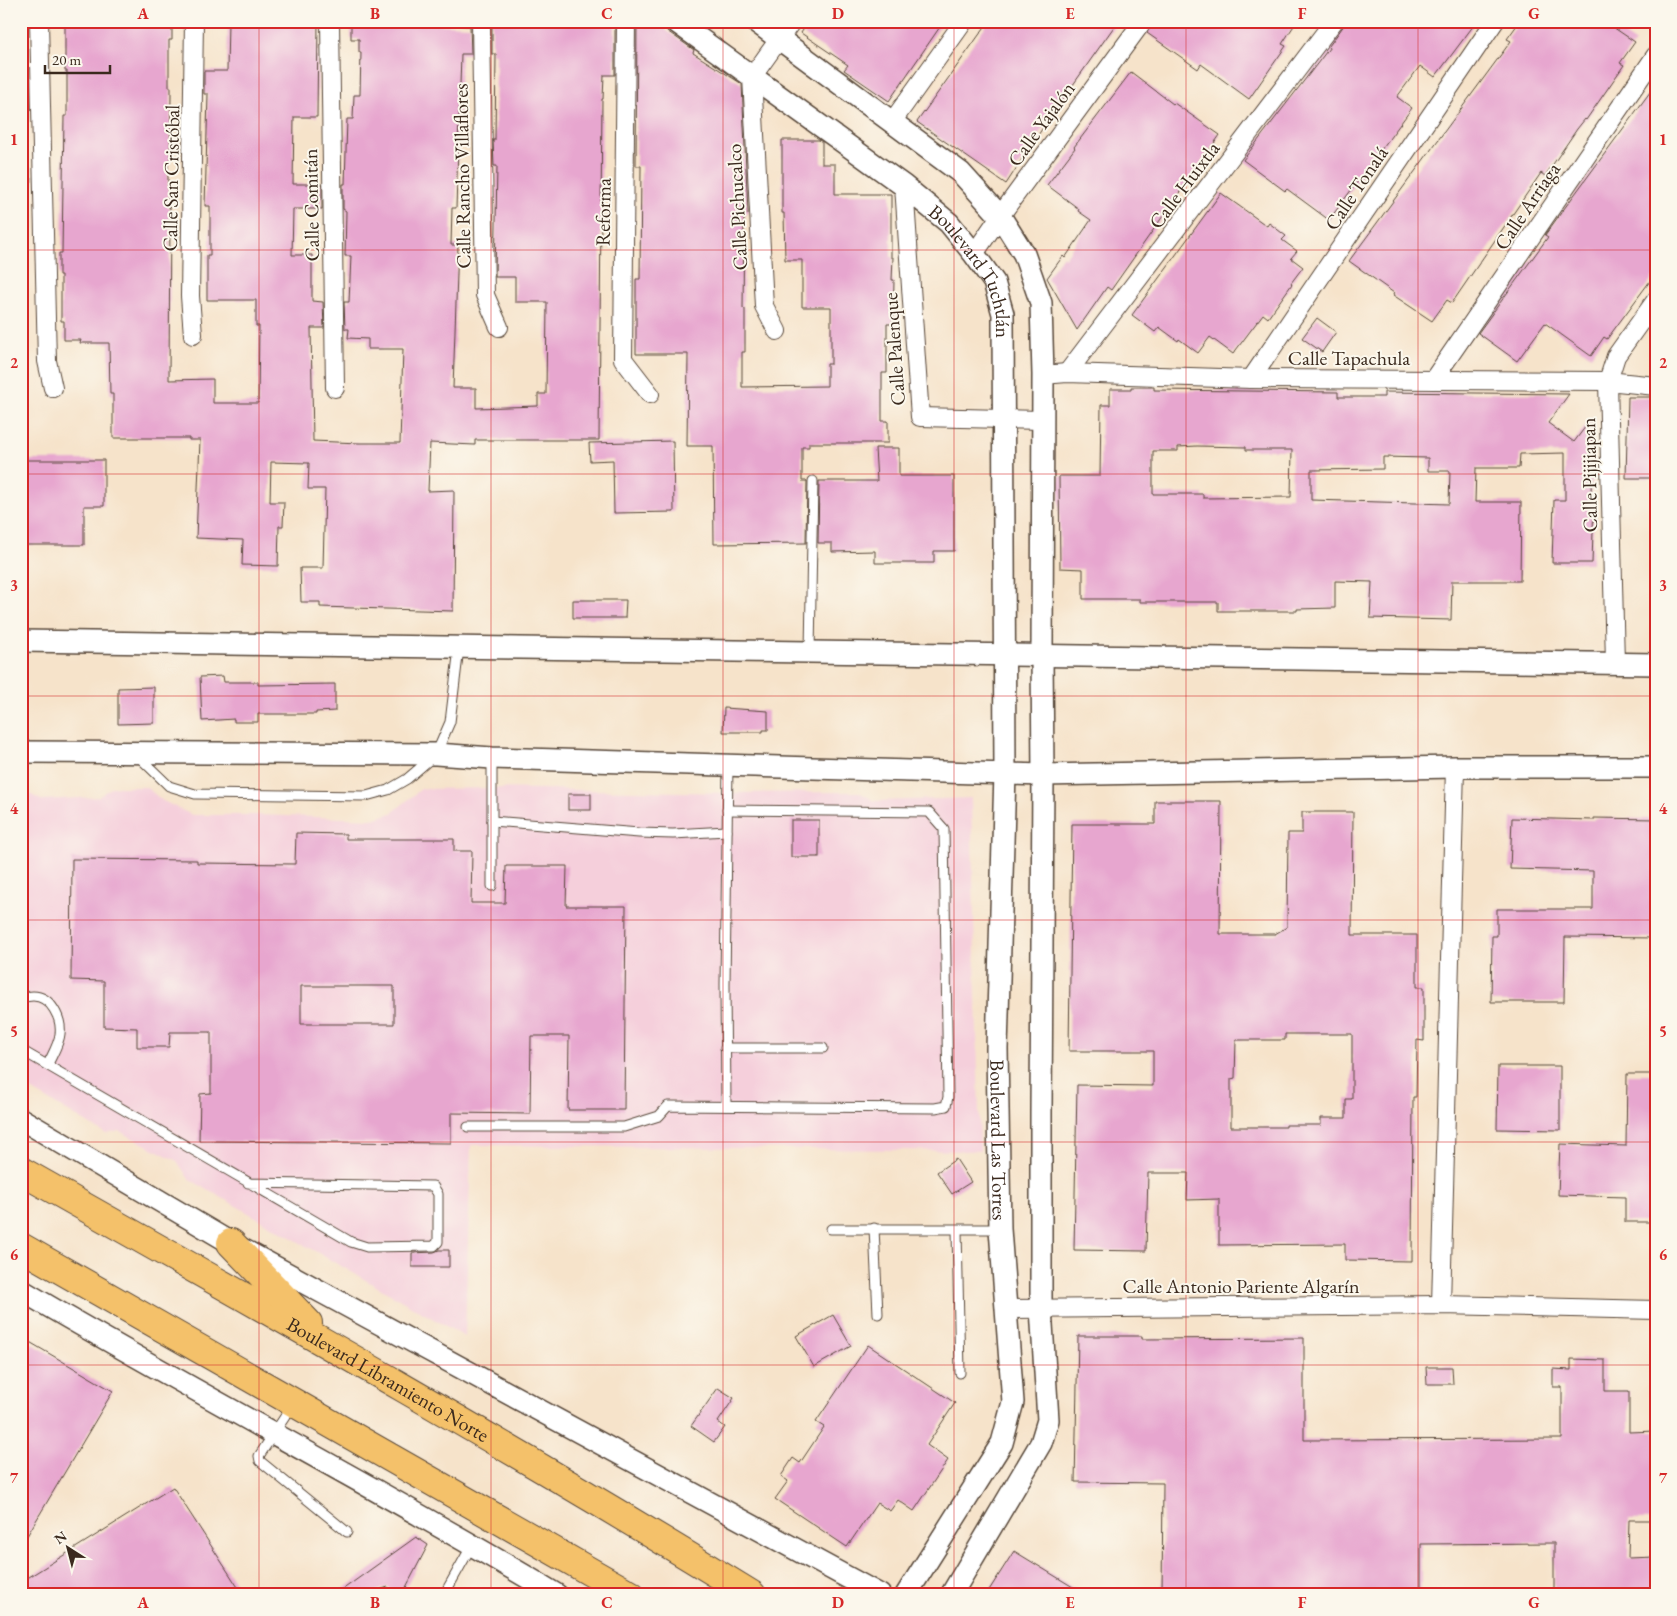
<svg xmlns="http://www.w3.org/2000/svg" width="1677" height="1616" viewBox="0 0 1677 1616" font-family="'EB Garamond',serif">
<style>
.built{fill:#f5cfdb}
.building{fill:#e7a6cf;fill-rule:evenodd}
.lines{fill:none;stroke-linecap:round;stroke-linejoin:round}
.service-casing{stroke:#574638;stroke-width:11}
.minor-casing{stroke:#574638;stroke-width:20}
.tertiary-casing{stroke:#574638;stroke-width:24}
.trunk-casing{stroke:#574638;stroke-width:30}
.service{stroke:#fff;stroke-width:9}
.minor{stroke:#fff;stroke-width:18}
.tertiary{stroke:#fff;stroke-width:21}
.trunk{stroke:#f4c16a;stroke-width:28}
.grid{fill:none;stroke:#d62828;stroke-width:1;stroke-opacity:0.55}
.labels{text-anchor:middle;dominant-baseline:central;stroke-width:4;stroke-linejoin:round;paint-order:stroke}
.street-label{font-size:20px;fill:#3b2a1e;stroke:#fbf7ec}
.neatline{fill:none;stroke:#d62828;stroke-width:2}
.grid-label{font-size:16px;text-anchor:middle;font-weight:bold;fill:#d62828}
</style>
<rect width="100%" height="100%" fill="#fbf7ec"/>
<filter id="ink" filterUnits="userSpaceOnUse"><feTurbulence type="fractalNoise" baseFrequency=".02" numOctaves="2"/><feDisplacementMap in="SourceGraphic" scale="10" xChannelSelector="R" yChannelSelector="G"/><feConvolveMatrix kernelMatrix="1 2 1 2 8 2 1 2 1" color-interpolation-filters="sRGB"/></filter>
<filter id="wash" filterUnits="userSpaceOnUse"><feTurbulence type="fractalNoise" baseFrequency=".0096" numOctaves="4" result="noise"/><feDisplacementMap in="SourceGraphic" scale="20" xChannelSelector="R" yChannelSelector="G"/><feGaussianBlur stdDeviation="1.12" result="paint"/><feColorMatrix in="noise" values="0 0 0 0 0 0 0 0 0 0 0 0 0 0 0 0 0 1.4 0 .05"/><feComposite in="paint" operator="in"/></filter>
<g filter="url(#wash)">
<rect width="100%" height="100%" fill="#f6e3ca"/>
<polygon class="built" points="112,787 146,787 163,801 192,815 257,815 372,819 392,813 421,789 492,788 727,793 859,792 875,801 971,798 980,1151 471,1145 465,1337 189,1179 177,1161 119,1131 106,1134 21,1084 21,791 24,791 41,800 98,797"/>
<g id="blocks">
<g class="building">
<polygon points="65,21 172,21 172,40 169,40 169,87 171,87 171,96 170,162 168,162 168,207 170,207 169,380 213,379 213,403 258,403 259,326 256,326 256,300 207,300 207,255 210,255 210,206 205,206 208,94 204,94 204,71 227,71 228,21 318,21 317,117 294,117 293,184 322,184 322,209 293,209 292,255 312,255 312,301 323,302 324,328 311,328 313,441 359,443 400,443 403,349 368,349 368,339 348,338 349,329 345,329 344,302 349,302 351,256 345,256 346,211 343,209 343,184 345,184 347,119 353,119 354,95 360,95 361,52 359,52 359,39 351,39 351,21 470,26 471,54 461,54 456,208 452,208 451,245 458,245 453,388 476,388 476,408 538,406 538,394 546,394 547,302 515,302 515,277 495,277 497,166 494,166 493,140 495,140 496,54 492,54 492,21 615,21 615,75 604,75 603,99 602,99 599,440 475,440 475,445 430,443 428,491 454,490 453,611 320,607 320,602 301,602 300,568 323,568 325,489 308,489 309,463 271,462 270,502 284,502 283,526 279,526 278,566 242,565 243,540 196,538 200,440 189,440 189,438 113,438 113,394 110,394 109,343 80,343 81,340 64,340 64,321 61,321 61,275 59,275 59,253 62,253 64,116 67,116 67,71 65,71"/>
<polygon points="637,21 661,21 667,31 694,50 693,53 742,84 748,212 748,214 744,214 743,308 745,309 745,352 742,352 742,387 827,386 827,364 831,364 831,307 802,307 802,260 785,260 784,213 782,213 782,140 819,140 822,142 822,164 835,164 835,194 891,194 891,257 893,257 892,280 894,280 893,324 887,324 887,373 882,373 882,421 888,421 888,443 809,443 809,447 802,447 802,481 807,481 806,543 714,544 713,446 687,446 688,354 636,354 636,279 640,279 641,166 636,166"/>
<polygon points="809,21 944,21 889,101 844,70 848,65 801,33"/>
<polygon points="989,21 1118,21 1044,126 1006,184 917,122"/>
<polygon points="1153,21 1297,21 1282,44 1286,46 1249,99 1201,64 1198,69 1147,33"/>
<polygon points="1347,21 1477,21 1435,77 1420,66 1397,97 1412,108 1329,220 1287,189 1285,191 1243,160 1330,47 1329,46"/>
<polygon points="1520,21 1604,21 1635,42 1620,63 1624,65 1586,120 1585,119 1577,129 1545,176 1541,173 1452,303 1447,300 1432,321 1393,295 1394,293 1349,261 1511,41 1507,39"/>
<polygon points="1131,72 1173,104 1174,103 1220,135 1111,290 1107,287 1077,330 1047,278 1063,256 1065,258 1091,220 1078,211 1079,209 1047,185 1075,148 1074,147"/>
<polygon points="1656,84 1656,273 1607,339 1604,337 1591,356 1545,323 1517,361 1478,333 1548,237 1545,235 1558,217"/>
<polygon points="1221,193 1267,226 1269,223 1286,236 1282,240 1297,251 1291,258 1303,267 1291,283 1292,284 1268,318 1263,314 1233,354 1210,337 1198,353 1179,339 1178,341 1159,327 1155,332 1132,315"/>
<polygon points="1317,318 1336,332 1322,352 1302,338"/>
<path d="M1131,387H1154V390L1338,392V397H1384V392L1569,394L1548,423L1574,442L1592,418L1591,500H1594L1592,563H1552L1554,500H1565V453L1520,454L1519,468H1476L1475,502H1521L1520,581H1452L1451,620L1370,618L1372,582L1335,581V608L1297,609V611H1218V602H1140V599H1083V569L1060,568L1059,476H1100L1101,405H1110V389H1131ZM1197,446L1246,447V450H1292L1291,497L1203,498V494H1153V451H1178V447ZM1383,457L1428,458V471H1450L1449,504L1311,500V470L1383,469Z"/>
<polygon points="1628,397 1656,397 1656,478 1626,478"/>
<polygon points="673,441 674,512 614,513 613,460 590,461 589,443"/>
<polygon points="875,448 899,448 899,476 954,476 954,551 934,551 934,563 875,563 875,551 832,552 832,543 818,543 819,481 877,481"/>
<polygon points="21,460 104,460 104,506 84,506 84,545 21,545"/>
<polygon points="573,600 626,600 625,618 573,618"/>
<polygon points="223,676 224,682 258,682 258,685 335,684 335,711 316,712 316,714 258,714 258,722 234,722 234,719 202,721 200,677"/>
<polygon points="154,687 154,723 118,724 118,688"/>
<polygon points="724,708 768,711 768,730 763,730 763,732 723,732"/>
<rect x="568" y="794" width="23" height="16"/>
<path d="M1155,801H1221L1220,934H1275L1287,927L1288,833H1302V812H1353L1352,935H1417V987H1424V1041L1417,1040L1416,1097H1413L1412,1261L1345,1260V1244L1219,1245V1199L1187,1200L1188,1173H1148L1146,1251L1074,1250L1077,1085L1153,1086V1051H1069L1072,824H1155ZM1285,1034H1352V1099H1346V1118H1321V1125H1286V1127H1231V1079L1235,1078L1236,1040H1285Z"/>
<polygon points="1512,818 1594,820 1594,818 1656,819 1656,938 1565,937 1564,1002 1491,1002 1492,936 1497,936 1497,909 1593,909 1593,871 1510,869"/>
<rect x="791" y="820" width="28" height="37"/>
<path d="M296,833L346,834V839H454V851H472L471,903H505L506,866H567L566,906H626L624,1110H568L569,1036H531L530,1114L451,1113V1143L199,1141L200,1094L211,1093V1032H170L169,1047H137V1028L104,1027V981L71,980L72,859L197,860V863L295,864ZM301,986H394V1024H301Z"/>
<polygon points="1498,1066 1560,1066 1560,1130 1497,1129"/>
<polygon points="1627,1074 1656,1074 1656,1222 1625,1222 1625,1197 1558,1195 1560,1144 1626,1146"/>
<polygon points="956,1159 971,1182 952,1194 937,1172"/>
<polygon points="439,1250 449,1250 449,1267 412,1267 412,1253 434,1252"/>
<polygon points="833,1315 851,1346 814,1367 796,1336"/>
<polygon points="1078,1336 1142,1336 1142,1339 1304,1338 1304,1440 1562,1439 1562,1387 1553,1387 1553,1369 1571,1370 1571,1359 1605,1360 1605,1391 1629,1391 1629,1432 1656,1431 1656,1520 1629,1520 1628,1558 1656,1557 1656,1595 1554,1595 1554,1543 1421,1544 1421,1595 1162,1595 1163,1483 1075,1482"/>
<polygon points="21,1337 113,1391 21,1546"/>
<polygon points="868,1345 955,1403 927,1445 948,1460 914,1511 898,1500 890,1511 877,1503 847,1547 775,1499 788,1481 781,1476 793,1458 800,1463 824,1427 816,1422"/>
<polygon points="1426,1367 1452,1367 1453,1384 1427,1384"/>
<polygon points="718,1388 734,1398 718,1422 725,1427 714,1442 691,1426"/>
<polygon points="173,1487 243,1595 21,1595 21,1582"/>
<polygon points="416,1537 428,1545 402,1595 396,1595 388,1587 365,1595 335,1595"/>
<polygon points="1014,1551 1086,1595 986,1595"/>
</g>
</g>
</g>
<g filter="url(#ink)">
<use href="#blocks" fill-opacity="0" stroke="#574638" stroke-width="1"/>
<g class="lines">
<defs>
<g id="service">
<polyline points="810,652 813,481"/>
<polyline points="138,756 169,786 195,794 366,796 388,790 407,779 436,754 450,722 459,648"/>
<polyline points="492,821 639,833 673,834 727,831"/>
<polyline points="21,837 23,839 21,912"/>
<polyline points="492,886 492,758"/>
<path d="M21,998C25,997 29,996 33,996C51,996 62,1019 60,1034C59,1044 52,1055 48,1064"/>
<polyline points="725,1048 823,1048"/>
<polyline points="21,1050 351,1242 367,1247 434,1246 438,1242 438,1194 433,1186 248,1183"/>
<polyline points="726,1106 725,984 728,766"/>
<polyline points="468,1127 624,1127 659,1116 668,1106 935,1108 946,1106 948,1097 944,829 929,812 727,810"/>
<polyline points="874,1228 878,1314"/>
<polyline points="831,1229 1000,1229"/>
<polyline points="957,1230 960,1373"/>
<polyline points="292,1406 259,1456 260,1461 347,1532"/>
<polyline points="444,1595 472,1545"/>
</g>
<g id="minor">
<polyline points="39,21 47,361 53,388"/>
<polyline points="330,21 335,388"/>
<polyline points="481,21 485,295 499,327"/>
<polyline points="626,21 623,359 650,394"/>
<polyline points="892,122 964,21"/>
<polyline points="904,186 920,417 1042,420"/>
<polyline points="974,254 1000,216 1143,21"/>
<polyline points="777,331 764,306 752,77 792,21"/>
<polyline points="193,335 190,296 194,21"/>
<polyline points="1067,373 1334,21"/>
<polyline points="1043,375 1067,373 1251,379 1608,381 1656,386"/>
<polyline points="1251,379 1495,21"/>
<polyline points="1433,380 1656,55"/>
<polyline points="1615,663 1608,381 1616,356 1656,300"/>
<polyline points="1441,1305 1455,767"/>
<polyline points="1006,1309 1441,1305 1656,1310"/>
</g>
<g id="tertiary">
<path id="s1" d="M675,21L904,186L949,223L974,254L994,282L1003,314L1005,773L997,1049L1000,1229L1013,1402L1002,1443L906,1595"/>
<polyline points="755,21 961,173 1000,216 1024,254 1041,303 1043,375 1042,655 1043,775 1041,1114 1041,1308 1048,1420 1041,1443 951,1595"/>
<polyline points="21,641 1656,664"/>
<polyline points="21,752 436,754 492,758 1043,775 1455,767 1656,767"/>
<polyline points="21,1119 231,1243 880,1595"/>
<path d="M21,1290C198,1395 381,1489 557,1595"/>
</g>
<g id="trunk">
<path id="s2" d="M21,1171C266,1309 512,1447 752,1595"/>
<polyline points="231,1243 308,1323"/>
<polyline points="21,1247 631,1595"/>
</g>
</defs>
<use href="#service" class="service-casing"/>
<use href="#minor" class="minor-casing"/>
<use href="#tertiary" class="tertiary-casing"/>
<use href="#trunk" class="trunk-casing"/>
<use href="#service" class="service"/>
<use href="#minor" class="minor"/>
<use href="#tertiary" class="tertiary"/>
<use href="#trunk" class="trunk"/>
</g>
</g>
<path class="grid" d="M259,21V1595M491,21V1595M723,21V1595M954,21V1595M1186,21V1595M1418,21V1595M21,250H1656M21,474H1656M21,696H1656M21,920H1656M21,1142H1656M21,1365H1656"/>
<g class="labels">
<g class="street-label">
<text transform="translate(1041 124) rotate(-54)">Calle Yajalón</text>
<text transform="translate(462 176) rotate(-91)">Calle Rancho Villaflores</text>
<text transform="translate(171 178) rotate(-89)">Calle San Cristóbal</text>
<text transform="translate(1184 185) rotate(-53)">Calle Huixtla</text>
<text transform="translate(1356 188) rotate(-56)">Calle Tonalá</text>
<text transform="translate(311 205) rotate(-91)">Calle Comitán</text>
<text transform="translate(1527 206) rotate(-56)">Calle Arriaga</text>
<text transform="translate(737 207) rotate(-93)">Calle Pichucalco</text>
<text transform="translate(603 212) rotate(-89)">Reforma</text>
<text stroke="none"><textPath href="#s1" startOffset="395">Boulevard Tuchtlán</textPath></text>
<text transform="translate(894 349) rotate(-94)">Calle Palenque</text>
<text x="1349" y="358">Calle Tapachula</text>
<text transform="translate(1589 475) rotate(-91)">Calle Pijijiapan</text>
<text stroke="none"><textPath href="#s1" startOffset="1274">Boulevard Las Torres</textPath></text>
<text x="1241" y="1286">Calle Antonio Pariente Algarín</text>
<text stroke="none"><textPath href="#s2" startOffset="422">Boulevard Libramiento Norte</textPath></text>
</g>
</g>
<rect width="1677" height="1616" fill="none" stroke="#fbf7ec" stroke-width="55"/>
<g transform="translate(68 1548) rotate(324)" stroke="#fbf7ec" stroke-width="4" paint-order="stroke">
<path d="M0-4L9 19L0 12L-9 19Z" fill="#3b2a1e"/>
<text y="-8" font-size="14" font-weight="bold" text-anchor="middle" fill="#3b2a1e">N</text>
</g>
<path d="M45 65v8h65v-8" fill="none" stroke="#3b2a1e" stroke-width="2.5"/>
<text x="52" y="65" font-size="15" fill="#3b2a1e" stroke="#fbf7ec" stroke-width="4" paint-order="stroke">20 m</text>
<rect x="28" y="28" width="1622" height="1560" class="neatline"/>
<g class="grid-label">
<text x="143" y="19">A</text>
<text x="375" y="19">B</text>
<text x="607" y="19">C</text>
<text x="838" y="19">D</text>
<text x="1070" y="19">E</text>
<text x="1302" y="19">F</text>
<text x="1534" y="19">G</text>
<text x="14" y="145">1</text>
<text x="1663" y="145">1</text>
<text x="14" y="368">2</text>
<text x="1663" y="368">2</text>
<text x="14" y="591">3</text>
<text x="1663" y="591">3</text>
<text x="14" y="814">4</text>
<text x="1663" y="814">4</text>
<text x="14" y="1037">5</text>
<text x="1663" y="1037">5</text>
<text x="14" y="1260">6</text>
<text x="1663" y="1260">6</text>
<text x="14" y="1483">7</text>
<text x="1663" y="1483">7</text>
<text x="143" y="1608">A</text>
<text x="375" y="1608">B</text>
<text x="607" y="1608">C</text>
<text x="838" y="1608">D</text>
<text x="1070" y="1608">E</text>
<text x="1302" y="1608">F</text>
<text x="1534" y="1608">G</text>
</g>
</svg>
